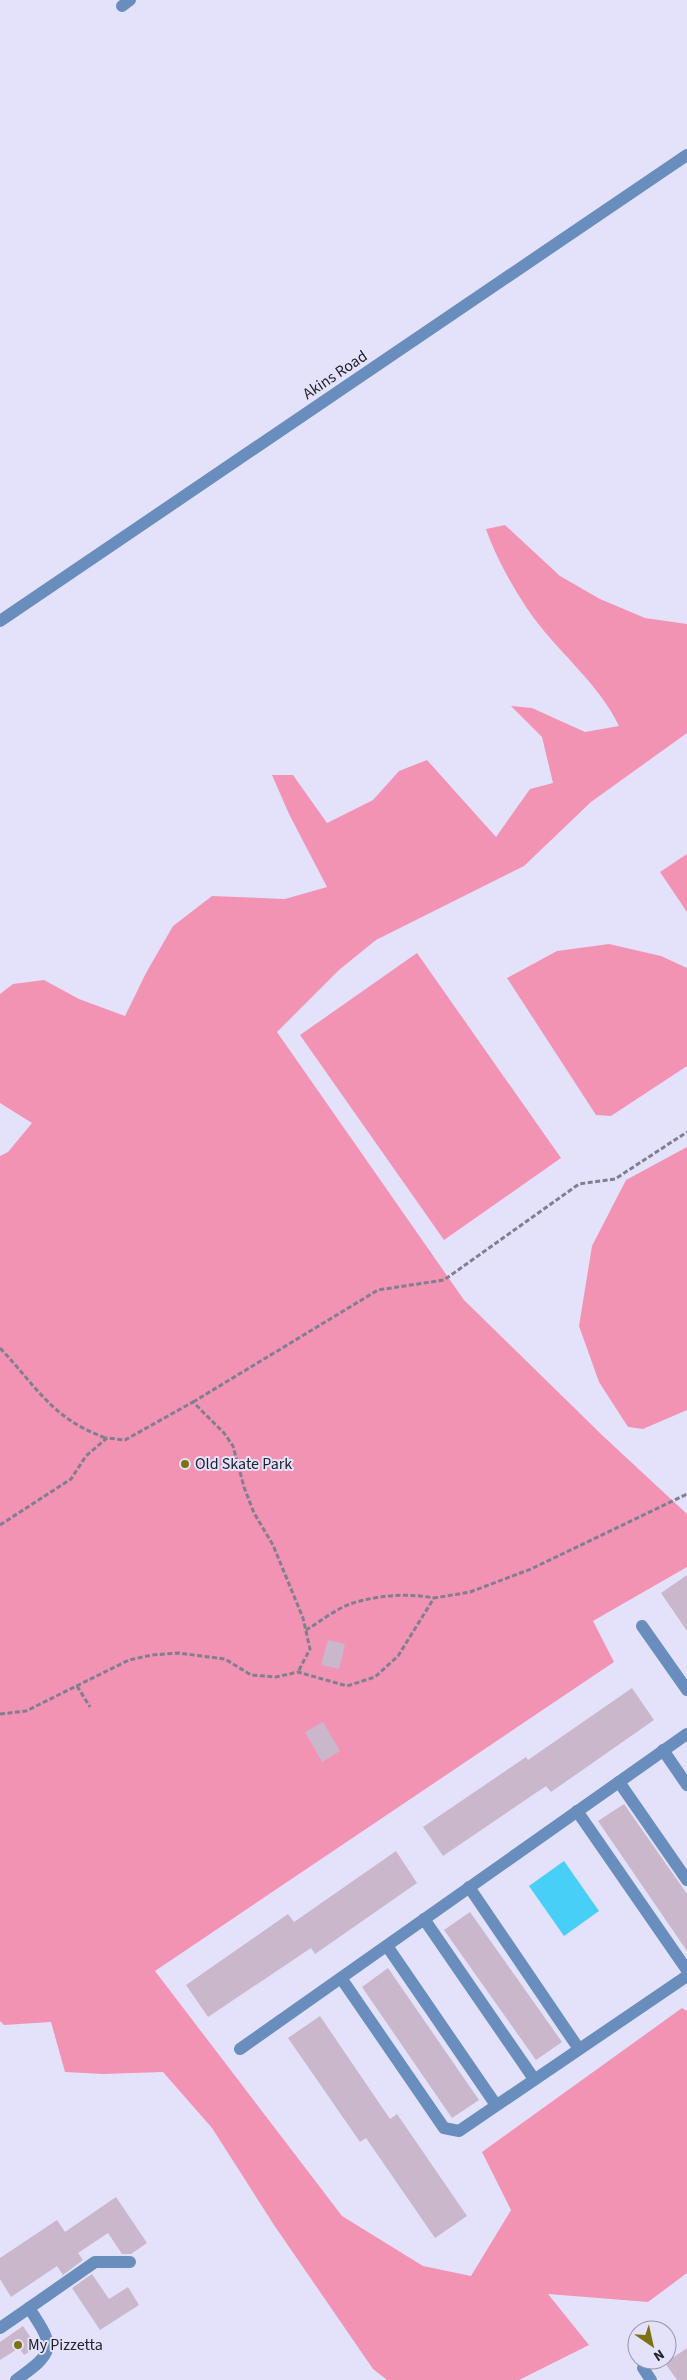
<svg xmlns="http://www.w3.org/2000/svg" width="687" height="2380" viewBox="0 0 687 2380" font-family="'Source Sans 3',sans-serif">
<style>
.green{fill:#f393b4}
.water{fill:#47cff7}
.building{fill:#cab7cb}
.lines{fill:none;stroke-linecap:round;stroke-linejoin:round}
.path{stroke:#807f8f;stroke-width:3;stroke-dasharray:5 2.5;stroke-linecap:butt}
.minor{stroke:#698ebe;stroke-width:12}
.poi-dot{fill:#7d7111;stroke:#e4e2fb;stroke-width:2}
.labels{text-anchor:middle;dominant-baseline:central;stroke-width:4;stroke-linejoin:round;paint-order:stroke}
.street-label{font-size:16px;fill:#22222b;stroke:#e4e2fb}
.poi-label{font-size:16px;fill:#22222b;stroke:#e4e2fb;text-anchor:start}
</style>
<rect width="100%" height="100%" fill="#e4e2fb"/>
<g class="green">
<path d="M505,525L560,576L600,599L645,618L687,624V733L591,802L524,866L376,940L339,970L277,1032L464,1300L603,1436L687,1514V1567L593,1621L614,1662L155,1971L342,2216L423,2266L471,2276L511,2210L482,2152L682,2008L687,2011V2273L648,2302L548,2294L589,2345L519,2380H387L373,2369L274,2225L212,2128L163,2072L103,2074L65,2072L51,2022L4,2025L0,2021V1156L8,1152L32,1123L0,1103V994L13,984L44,980L79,999L125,1016L146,973L173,926L212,896L285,899L327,887L289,814L272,775H293L327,823L373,800L399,771L427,760L496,837L530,789L553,783L542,737L511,706L532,708L585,732L619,726C602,690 569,661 544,631C522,605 497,561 486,529Z"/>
<polygon points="687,854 687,912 660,872"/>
<polygon points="609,944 661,956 687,968 687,1066 611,1116 596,1115 507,978 557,951"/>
<polygon points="417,953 561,1158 444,1240 300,1035"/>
<polygon points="687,1147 687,1410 643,1429 628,1427 599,1382 579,1326 592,1246 626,1180"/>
</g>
<polygon class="water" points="564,1861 599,1911 564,1936 529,1886"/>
<g class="building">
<polygon points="687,1575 687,1631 661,1593"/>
<polygon points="328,1640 345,1644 339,1669 321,1665"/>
<polygon points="632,1688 654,1720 551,1792 546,1786 443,1856 423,1827 526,1757 528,1760"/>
<polygon points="323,1722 340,1751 322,1762 305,1732"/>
<polygon points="624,1804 687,1894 687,1951 598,1821"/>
<polygon points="396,1851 417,1883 315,1954 311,1948 208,2017 186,1985 288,1914 294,1922"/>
<polygon points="470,1912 562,2042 536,2060 444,1930"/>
<polygon points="388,1968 479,2100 452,2118 362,1987"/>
<polygon points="320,2016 390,2119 397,2114 467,2216 435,2238 366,2138 360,2142 288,2038"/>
<polygon points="116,2197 147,2243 131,2254 122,2254 108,2233 78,2253 83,2260 63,2275 57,2266 11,2297 0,2279 0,2258 57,2220 65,2232"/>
<polygon points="92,2274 109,2299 128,2287 139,2305 100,2330 72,2288"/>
<polygon points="23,2326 37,2347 24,2355 19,2348 0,2360 0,2342"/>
<polygon points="687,2348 687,2380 677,2380 665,2363"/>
</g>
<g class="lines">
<g class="path">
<path d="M0,1348C37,1387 52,1419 106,1438"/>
<polyline points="193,1402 378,1290 444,1280 579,1184 615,1179 687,1132"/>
<polyline points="0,1525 71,1479 86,1456 107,1438 125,1440 193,1402 224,1433 233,1446 244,1487 254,1513 273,1545 303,1618 310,1649 298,1672"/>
<path d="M306,1630C321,1621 337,1608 353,1603C380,1595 407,1593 434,1598"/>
<polyline points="77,1686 90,1707"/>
<polyline points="0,1714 26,1711 129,1660 152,1655 178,1653 225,1659 251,1675 276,1677 298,1672 347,1686 375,1677 398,1656 434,1598 470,1592 531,1569 687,1494"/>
</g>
<g class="minor">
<polyline points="122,6 130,0"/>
<polyline points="0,621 687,155"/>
<polyline points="642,1626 687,1690"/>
<polyline points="663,1750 687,1785"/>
<polyline points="619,1782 687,1880"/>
<polyline points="577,1811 687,1970"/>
<polyline points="469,1887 579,2049"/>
<polyline points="424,1919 534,2079"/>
<polyline points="387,1946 496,2105"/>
<polyline points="341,1978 444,2128 459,2131 687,1976"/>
<polyline points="240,2049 687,1734"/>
<polyline points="29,2308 95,2262 130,2262"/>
<path d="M0,2328L29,2308C56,2348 55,2352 16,2380"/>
<polyline points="643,2368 651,2380"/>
</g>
</g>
<g class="poi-dot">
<circle cx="185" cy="1464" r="5"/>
<circle cx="18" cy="2345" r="5"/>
</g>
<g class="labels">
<g class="street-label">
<text transform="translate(335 375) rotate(-34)">Akins Road</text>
</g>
<g class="poi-label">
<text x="195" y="1464">Old Skate Park</text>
<text x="28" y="2345">My Pizzetta</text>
</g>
</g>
<g transform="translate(652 2345) rotate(146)"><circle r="24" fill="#e4e2fb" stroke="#9695a8"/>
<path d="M0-4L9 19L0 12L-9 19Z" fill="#7d7111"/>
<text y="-8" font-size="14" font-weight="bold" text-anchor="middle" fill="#22222b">N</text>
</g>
</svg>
